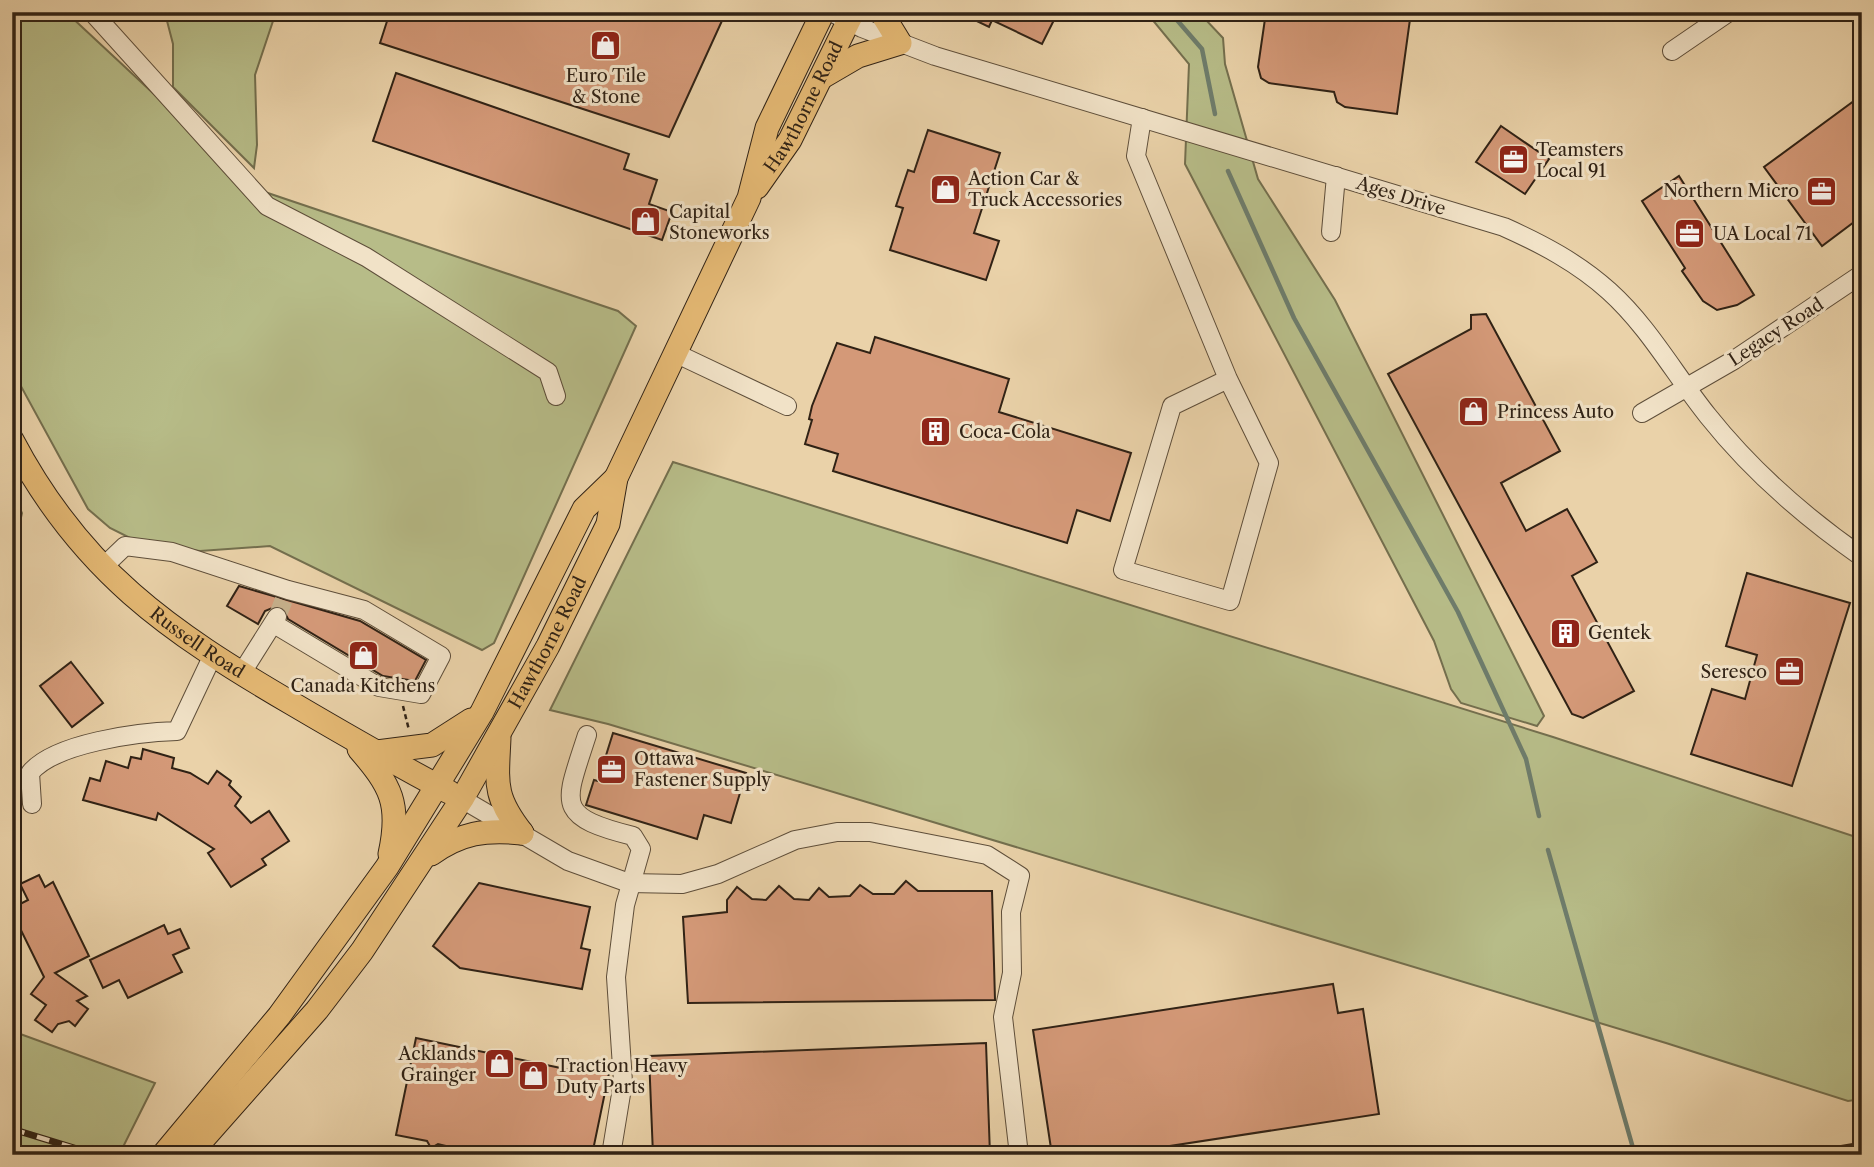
<svg xmlns="http://www.w3.org/2000/svg" width="1874" height="1167" viewBox="0 0 1874 1167" font-family="'Libre Caslon Text',serif">
<style>
.green{fill:#b7bc88;stroke:#746f4e;stroke-width:2}
.lines{fill:none;stroke-linecap:round;stroke-linejoin:round}
.stream{stroke:#6e7c6b;stroke-width:4.5}
.building{fill:#d49978;stroke:#302215;stroke-width:2}
.minor-tunnel{stroke:#c5af8b;stroke-width:18;stroke-dasharray:18 9;stroke-linecap:butt}
.minor-casing{stroke:#5e4e3a;stroke-width:20}
.major-casing{stroke:#302215;stroke-width:25}
.path{stroke:#302215;stroke-width:2.5;stroke-dasharray:5 3.5;stroke-linecap:butt}
.minor{stroke:#f1e2c7;stroke-width:18}
.major{stroke:#e5b974;stroke-width:23}
.rail-casing{stroke:#302215;stroke-width:7}
.rail{stroke:#f1e2c7;stroke-width:4.5;stroke-dasharray:13;stroke-linecap:butt}
.labels{text-anchor:middle;dominant-baseline:central;stroke-width:6;stroke-linejoin:round;paint-order:stroke}
.poi-label{font-size:18px;fill:#302215;stroke:#f1e2c7;text-anchor:start}
.street-label{font-size:18px;fill:#302215;stroke:#f1e2c7}
</style>
<rect width="100%" height="100%" fill="#ead2a9"/>
<filter id="stains"><feTurbulence type="fractalNoise" baseFrequency=".00286" numOctaves="4"/><feColorMatrix values="0 0 0 0 .2 0 0 0 0 .09 0 0 0 0 .02 0 0 0 .5 -.17"/></filter>
<radialGradient id="worn" r=".72"><stop offset=".6" stop-color="#630" stop-opacity="0"/><stop offset="1" stop-color="#630" stop-opacity=".3"/></radialGradient>
<g class="green">
<polygon points="12,12 67,13 256,189 618,311 636,326 494,643 482,650 270,546 200,551 144,545 110,528 88,509 17,379 12,358"/>
<path d="M172,12C199,12 218,19 244,20L253,12H276L255,75L257,145L254,168L173,87V44L167,21Z"/>
<polygon points="1146,12 1188,12 1207,21 1223,38 1225,64 1258,179 1335,300 1544,716 1537,726 1461,703 1451,689 1434,641 1185,164 1189,64"/>
<polygon points="673,462 1553,737 1862,839 1862,1099 1848,1101 1666,1043 608,724 550,710"/>
<polygon points="12,492 22,513 12,557"/>
<polygon points="12,1031 155,1083 119,1155 12,1155"/>
</g>
<g class="lines">
<g class="stream">
<polyline points="1170,12 1202,49 1215,114"/>
<polyline points="1228,171 1294,318 1458,612 1526,759 1539,816"/>
<polyline points="1548,850 1633,1148"/>
</g>
</g>
<g class="building">
<polygon points="390,12 726,12 669,137 380,43"/>
<polygon points="958,12 1058,12 1042,44 992,20 989,27"/>
<polygon points="1266,12 1411,12 1397,114 1345,107 1337,102 1334,92 1269,83 1261,78 1258,67"/>
<polygon points="396,73 629,154 624,169 657,180 649,204 672,212 662,240 373,141"/>
<polygon points="1862,95 1862,216 1822,246 1764,167"/>
<polygon points="1501,126 1549,159 1525,194 1476,162"/>
<polygon points="928,130 1000,153 974,233 999,241 986,280 890,250 903,208 896,206 908,170 914,172"/>
<polygon points="1679,176 1754,295 1737,305 1717,310 1703,301 1682,271 1685,268 1642,201"/>
<polygon points="1486,314 1560,451 1501,483 1526,531 1567,509 1597,562 1572,576 1634,691 1583,718 1572,714 1388,374 1471,329 1471,315"/>
<polygon points="875,337 1009,379 999,412 1131,453 1110,521 1077,510 1067,543 833,471 838,454 805,444 812,420 809,419 812,406 837,343 870,353"/>
<polygon points="1747,573 1850,603 1792,786 1691,754 1712,689 1745,699 1757,655 1726,646"/>
<polygon points="239,586 360,621 426,660 415,681 383,676 288,619 282,607 277,606 265,611 258,624 227,606"/>
<polygon points="71,662 103,703 72,727 40,686"/>
<polygon points="613,733 746,773 731,823 704,815 697,839 586,805 594,780 598,781"/>
<polygon points="143,749 174,758 172,768 190,773 208,784 217,771 231,781 229,785 241,797 235,806 251,823 269,811 289,841 262,859 266,865 231,887 208,853 214,849 158,813 156,820 83,800 90,778 100,781 106,761 128,768 131,757 141,759"/>
<polygon points="39,875 45,887 53,882 89,956 55,973 87,996 77,1001 88,1009 75,1026 69,1021 58,1024 52,1032 35,1020 46,1005 31,994 44,977 12,912 12,908 28,900 20,884"/>
<polygon points="906,881 918,891 992,891 995,1000 688,1003 683,917 727,912 727,900 737,887 752,899 766,900 779,886 794,899 809,900 819,888 829,897 850,896 860,885 873,894 894,894"/>
<polygon points="479,883 590,907 581,948 590,950 582,989 460,968 433,946"/>
<polygon points="164,925 168,934 180,929 189,948 173,955 182,972 128,998 119,980 103,988 90,960"/>
<polygon points="1333,984 1338,1013 1363,1009 1379,1114 1111,1155 1052,1155 1033,1030"/>
<polygon points="416,1038 580,1072 581,1067 609,1073 592,1155 483,1155 438,1144 431,1148 427,1141 396,1135"/>
<polygon points="986,1043 990,1155 653,1155 649,1056"/>
</g>
<g class="lines">
<polyline class="minor-tunnel" points="277,617 285,597"/>
<defs>
<g id="minor">
<polyline points="92,12 267,206 366,257 548,372 556,396"/>
<path d="M831,12L862,28L935,56L1504,227C1542,244 1578,263 1609,291C1649,327 1675,375 1708,416C1751,470 1806,518 1862,557"/>
<polyline points="1672,51 1729,12"/>
<polyline points="1142,118 1136,156 1228,379 1269,463 1230,601 1123,570 1172,406 1228,379"/>
<polyline points="1331,232 1336,176"/>
<polyline points="675,353 787,406"/>
<polyline points="1642,413 1734,360 1862,274"/>
<polyline points="102,568 125,546 172,552 288,590 364,610 441,656 421,694 379,687 274,624"/>
<polyline points="241,674 277,617"/>
<path d="M587,735C565,804 553,816 633,836L641,849L625,905L616,977L623,1082L611,1155"/>
<polyline points="462,799 568,861 629,883 682,884 718,874 795,840 837,832 870,832 987,855 1020,876 1011,912 1012,973 1003,1017 1019,1155"/>
<path d="M32,804L30,773C54,743 139,732 177,731L212,657"/>
</g>
<g id="major">
<polyline points="822,77 858,56 900,43 881,12"/>
<path id="s1" d="M757,187L790,140L853,12"/>
<path id="s2" d="M12,440C81,571 168,631 293,704C344,734 396,764 449,792"/>
<path d="M499,738C497,783 493,796 522,833"/>
<path d="M359,749C391,786 401,804 390,854"/>
<polyline points="377,752 432,745 471,720"/>
<path d="M431,854C461,833 485,829 522,833"/>
<polyline points="163,1155 279,1016 387,867 482,712 584,509 616,478"/>
<path id="s3" d="M189,1155L317,1010L362,951L462,799L548,646L608,524L616,478L749,198L767,128L823,12"/>
</g>
</defs>
<use href="#minor" class="minor-casing"/>
<use href="#major" class="major-casing"/>
<polyline class="path" points="403,706 409,730"/>
<use href="#minor" class="minor"/>
<use href="#major" class="major"/>
<defs>
<g id="rail">
<polyline points="12,1129 97,1155"/>
<polyline points="1803,1155 1862,1145"/>
</g>
</defs>
<use href="#rail" class="rail-casing"/>
<use href="#rail" class="rail"/>
</g>
<defs>
<symbol id="shop-square" viewBox="-11 -11 22 22"><rect x="-9" y="-9" width="18" height="18" rx="4" fill="#8f2418" stroke="#f1e2c7"/><path d="M-5-2.5h2.3a2.7 3.5 0 0 1 5.4 0H5L5.5 6h-11ZM-1.5-2.5h3a1.5 2.3 0 0 0-3 0Z" fill="#fff"/></symbol>
<symbol id="office-square" viewBox="-11 -11 22 22"><rect x="-9" y="-9" width="18" height="18" rx="4" fill="#8f2418" stroke="#f1e2c7"/><path d="M-6-3h4V-5.5h4V-3h4V5H-6ZM-1-4.5V-3h2v-1.5ZM-6 0V1H6V0Z" fill="#fff"/></symbol>
<symbol id="building-square" viewBox="-11 -11 22 22"><rect x="-9" y="-9" width="18" height="18" rx="4" fill="#8f2418" stroke="#f1e2c7"/><path d="M-4-6H4V6H1V3H-1V6H-4ZM-2.5-4.3h1.7v1.8h-1.7ZM.8-4.3h1.7v1.8H.8ZM-2.5-1h1.7V.8h-1.7ZM.8-1h1.7V.8H.8Z" fill="#fff"/></symbol>
</defs>
<g fill-rule="evenodd">
<use href="#shop-square" x="588" y="28" width="35" height="35"/>
<use href="#office-square" x="1496" y="142" width="35" height="35"/>
<use href="#shop-square" x="928" y="172" width="35" height="35"/>
<use href="#office-square" x="1804" y="174" width="35" height="35"/>
<use href="#shop-square" x="628" y="204" width="35" height="35"/>
<use href="#office-square" x="1672" y="216" width="35" height="35"/>
<use href="#shop-square" x="1456" y="394" width="35" height="35"/>
<use href="#building-square" x="918" y="414" width="35" height="35"/>
<use href="#building-square" x="1548" y="616" width="35" height="35"/>
<use href="#shop-square" x="346" y="638" width="35" height="35"/>
<use href="#office-square" x="1772" y="654" width="35" height="35"/>
<use href="#office-square" x="594" y="752" width="35" height="35"/>
<use href="#shop-square" x="482" y="1046" width="35" height="35"/>
<use href="#shop-square" x="516" y="1058" width="35" height="35"/>
</g>
<g class="labels">
<g class="poi-label">
<text x="606" y="76" text-anchor="middle">Euro Tile<tspan x="606" dy="21">&amp; Stone</tspan></text>
<text x="1536" y="150">Teamsters<tspan x="1536" dy="21">Local 91</tspan></text>
<text x="968" y="179">Action Car &amp;<tspan x="968" dy="21">Truck Accessories</tspan></text>
<text x="1799" y="191" text-anchor="end">Northern Micro</text>
<text x="669" y="212">Capital<tspan x="669" dy="21">Stoneworks</tspan></text>
<text x="1713" y="234">UA Local 71</text>
<text x="1497" y="412">Princess Auto</text>
<text x="959" y="432">Coca-Cola</text>
<text x="1588" y="633">Gentek</text>
<text x="1767" y="672" text-anchor="end">Seresco</text>
<text x="363" y="686" text-anchor="middle">Canada Kitchens</text>
<text x="634" y="759">Ottawa<tspan x="634" dy="21">Fastener Supply</tspan></text>
<text x="476" y="1054" text-anchor="end">Acklands<tspan x="476" dy="21">Grainger</tspan></text>
<text x="556" y="1066">Traction Heavy<tspan x="556" dy="21">Duty Parts</tspan></text>
</g>
<g class="street-label">
<text stroke="none"><textPath href="#s1" startOffset="93">Hawthorne Road</textPath></text>
<text transform="translate(1401 196) rotate(17)">Ages Drive</text>
<text transform="translate(1776 332) rotate(-33)">Legacy Road</text>
<text stroke="none"><textPath href="#s3" startOffset="628">Hawthorne Road</textPath></text>
<text stroke="none"><textPath href="#s2" startOffset="278">Russell Road</textPath></text>
</g>
</g>
<rect width="1874" height="1167" fill="none" stroke="#ead2a9" stroke-width="42"/>
<rect x="14" y="14" width="1846" height="1139" fill="none" stroke="#302215" stroke-width="3.5"/>
<rect x="21" y="21" width="1832" height="1125" fill="none" stroke="#302215" stroke-width="2"/>
<rect width="100%" height="100%" filter="url(#stains)"/>
<rect width="100%" height="100%" fill="url(#worn)"/>
</svg>
